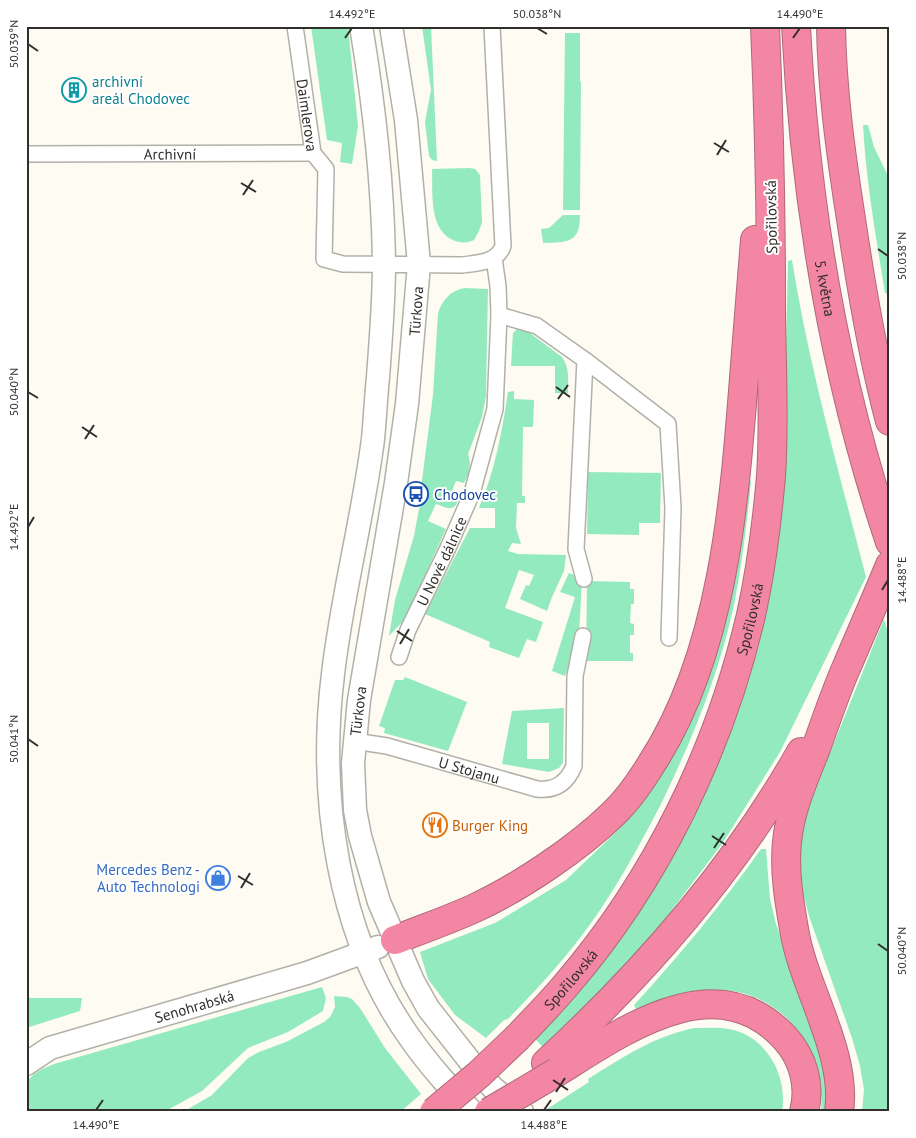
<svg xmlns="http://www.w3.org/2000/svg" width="916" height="1138" viewBox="0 0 916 1138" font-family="'PT Sans',sans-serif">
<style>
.green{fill:#93eabe;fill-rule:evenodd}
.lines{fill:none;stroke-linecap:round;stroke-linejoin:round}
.street-casing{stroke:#b2b1a8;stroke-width:18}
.secondary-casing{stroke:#b2b1a8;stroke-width:25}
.highway-casing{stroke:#af6879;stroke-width:30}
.street{stroke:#fff;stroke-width:15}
.secondary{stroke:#fff;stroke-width:22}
.highway{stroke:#f387a3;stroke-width:28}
.highway-bridge-casing{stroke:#af6879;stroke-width:30;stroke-linecap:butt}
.highway-bridge{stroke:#f387a3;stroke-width:28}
.ticks{fill:none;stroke:#302f2c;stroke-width:2}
.labels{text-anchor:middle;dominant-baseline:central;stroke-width:4;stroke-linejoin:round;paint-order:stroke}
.culture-label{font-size:15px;fill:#0d838f;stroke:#fff;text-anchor:start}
.street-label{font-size:15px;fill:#302f2c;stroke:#fff}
.transit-label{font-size:15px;fill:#164399;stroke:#fff;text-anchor:start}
.food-label{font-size:15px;fill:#c56008;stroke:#fff;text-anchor:start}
.shop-label{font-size:15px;fill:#366cbe;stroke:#fff;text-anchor:end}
.neatline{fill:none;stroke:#302f2c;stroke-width:2}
.ticks-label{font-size:12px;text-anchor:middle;fill:#302f2c}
</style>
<rect width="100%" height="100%" fill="#fdfbf2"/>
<g class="green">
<polygon points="311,26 348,26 358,126 352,164 340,162 342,143 327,140"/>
<polygon points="422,26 431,26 437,161 432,160 429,156 425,122 431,90"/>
<polygon points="565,33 580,33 580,81 581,82 580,210 563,210"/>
<path d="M863,125H868L874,147L890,180V284L888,294L885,293C876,237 866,181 863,125Z"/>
<path d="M469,168L475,169L480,175L482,222L479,231L474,240C468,243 462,243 455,241C428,231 433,192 432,169Z"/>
<path d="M563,215H580C580,244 567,242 543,243L541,229L549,228Z"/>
<path d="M792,260C809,367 839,472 866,577L780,752L722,844L659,927L601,991L544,1048L535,1039L673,850L783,467L788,261Z"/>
<path d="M465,288L488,289L486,396L482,417L468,454C472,465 469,474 464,483L456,481L449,498L458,501C453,513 445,507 436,504L428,521L446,529L405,619L389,636L395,600L414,536L419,509L422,504L425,489L421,488L433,395L438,313C442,300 451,290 465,288Z"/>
<path d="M518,328H523L562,357C570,368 568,380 568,393H555V366H511L513,333Z"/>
<path d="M514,391V399L534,400L533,427H523L522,496H525V503H517L516,528L521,544L512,543L508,551L518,554L566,555L564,571L552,597L547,611L520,599L526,585L529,586L534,575L519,570L505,608L543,622L536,642L527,639L519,658L489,647L490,642L425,614L470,528H495V508H479C495,471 502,431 508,392Z"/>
<polygon points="588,472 661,473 660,523 639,523 639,535 587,534"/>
<path d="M748,481H751C747,523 742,564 734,605C719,674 692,740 661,804C636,852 610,900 576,943C555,970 532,994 508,1019L504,1020L486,1038L455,1015L428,979L420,952L495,923L566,880L614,834L634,811L666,766L692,715Z"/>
<polygon points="569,573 582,578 579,636 565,676 552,671 575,597 560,592"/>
<polygon points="587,581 630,582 630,589 634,589 634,604 631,604 630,623 634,624 634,635 630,635 630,653 633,653 633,661 586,661"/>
<polygon points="884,619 890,640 890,1112 862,1112 864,1090 860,1066 852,1038 809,916 803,893 800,873 800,847 803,824 809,805"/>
<polygon points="405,677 467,702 448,751 384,733 385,728 379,726 395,680 403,680"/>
<path d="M564,708L563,763L559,768L549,772L502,764L512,711ZM527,723H549V759H527Z"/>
<path d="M761,849H766L770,899L776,924L816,1040L827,1082L826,1112H821C822,1102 821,1091 820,1081C812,1032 772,992 722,990C692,989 663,998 637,1011L634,1005C680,955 722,904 761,849Z"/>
<path d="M322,987L326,998L323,1011L288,1032L248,1048L202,1091L164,1112H26V1084C32,1072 43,1069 54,1064Z"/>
<polygon points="334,996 347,997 352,999 360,1008 385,1048 421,1094 400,1112 183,1112 212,1095 248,1058 259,1052 286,1042 324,1022 330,1017 335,1007"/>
<polygon points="26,998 82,998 80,1011 26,1028"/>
<path d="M694,1028C706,1028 718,1027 729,1029C767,1036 788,1076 782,1112L544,1111L589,1082L588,1079C622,1058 654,1036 694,1028Z"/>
</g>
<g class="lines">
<defs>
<g id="street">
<path id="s1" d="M295,26L313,153L326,169L324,259L343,264L462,265C477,263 497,263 503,246L492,26"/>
<path id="s2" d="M26,154L313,153"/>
<polyline points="499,315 537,326 585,360 668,424 673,508 669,638"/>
<polyline points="584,579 576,549 585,360"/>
<path id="s3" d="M399,657L408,630L448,548L472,493L495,409L499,315L498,286L494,258"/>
<path id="s4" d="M354,741L387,746L537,789C555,791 567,783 574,766L575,676L583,636"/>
</g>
<g id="secondary">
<path d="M361,26C374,104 383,184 384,263C384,301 381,339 378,377C376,397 375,418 373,439C363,518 342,595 333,674C318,796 337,936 410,1038C428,1064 450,1088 472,1112"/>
<polyline points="391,26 406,120 419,264 407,404 396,483 359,700 353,763 355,810 360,836 379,902 413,981 428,1008 476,1069 493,1088 522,1112"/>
<path id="s5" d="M26,1064L50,1048L307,973L378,947"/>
</g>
<g id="highway">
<path id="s6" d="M796,26C805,201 834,376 890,542"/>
<path d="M831,26C832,91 841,155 851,219C861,287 872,354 890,421"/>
<path d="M395,940C422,929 449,920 475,908C520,887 577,849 613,814C629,799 641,781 652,763C725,650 735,495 745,365C748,323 752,282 755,240"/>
<path id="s7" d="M518,1037C534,1020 551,1003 566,985C656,881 720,749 751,615C761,570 767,522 771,476C775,418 771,360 771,302C771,210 769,118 765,26"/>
<path d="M546,1063C645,972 735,869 801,752"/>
<path d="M557,1072C623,1031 716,963 785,1038C803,1058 811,1085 804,1112"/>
<path d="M839,1112C848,1053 803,987 794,929C789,900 784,871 787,842C790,809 804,779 816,748C826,721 835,693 847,666C861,633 876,599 890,565"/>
</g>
</defs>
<use href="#street" class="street-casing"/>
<use href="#secondary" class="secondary-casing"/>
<use href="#highway" class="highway-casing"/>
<use href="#street" class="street"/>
<use href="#secondary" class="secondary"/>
<use href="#highway" class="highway"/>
<defs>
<g id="highway-bridge">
<polyline points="434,1112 478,1075 518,1037"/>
<polyline points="489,1112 557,1072"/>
</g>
</defs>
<use href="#highway-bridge" class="highway-bridge-casing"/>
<use href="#highway-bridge" class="highway-bridge"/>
</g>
<path class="ticks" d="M537,28L547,34M345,38L352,28M793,38L800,28M28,44L38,51M714,143L729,152M717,155L726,140M241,183L256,192M243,195L253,180M878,249L888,256M556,387L570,397M28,392L38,398M558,399L568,385M82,427L97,437M85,439L94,425M28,527L34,517M882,590L888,580M397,631L412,641M400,644L409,629M28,739L38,746M712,836L726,845M714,848L724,833M238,876L253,885M241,888L250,873M878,944L888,951M553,1080L568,1090M556,1092L565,1078M96,1110L103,1100M544,1110L551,1100"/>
<defs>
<symbol id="building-ring" viewBox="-11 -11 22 22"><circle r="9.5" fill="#fff" stroke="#0f9aa8" stroke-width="1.5"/><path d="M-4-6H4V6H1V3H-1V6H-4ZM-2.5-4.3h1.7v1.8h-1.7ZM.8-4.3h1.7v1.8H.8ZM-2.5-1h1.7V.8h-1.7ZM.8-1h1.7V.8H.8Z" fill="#0f9aa8"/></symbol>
<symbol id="bus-ring" viewBox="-11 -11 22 22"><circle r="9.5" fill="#fff" stroke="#1a4fb4" stroke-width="1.5"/><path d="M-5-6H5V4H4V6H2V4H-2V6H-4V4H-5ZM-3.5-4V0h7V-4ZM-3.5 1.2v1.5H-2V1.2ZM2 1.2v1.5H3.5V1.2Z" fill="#1a4fb4"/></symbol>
<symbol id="restaurant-ring" viewBox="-11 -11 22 22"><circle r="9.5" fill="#fff" stroke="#e8710a" stroke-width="1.5"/><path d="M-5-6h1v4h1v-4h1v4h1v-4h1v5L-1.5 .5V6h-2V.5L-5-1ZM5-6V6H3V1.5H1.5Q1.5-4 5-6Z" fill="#e8710a"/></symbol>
<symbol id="shop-ring" viewBox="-11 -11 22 22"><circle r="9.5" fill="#fff" stroke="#3f7fe0" stroke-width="1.5"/><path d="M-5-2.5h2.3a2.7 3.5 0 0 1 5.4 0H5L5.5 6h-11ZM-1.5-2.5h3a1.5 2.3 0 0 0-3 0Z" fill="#3f7fe0"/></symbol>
</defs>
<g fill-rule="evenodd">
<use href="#building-ring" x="60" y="76" width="28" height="28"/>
<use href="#bus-ring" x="402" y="480" width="28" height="28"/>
<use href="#restaurant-ring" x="421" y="811" width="28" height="28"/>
<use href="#shop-ring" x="204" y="864" width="28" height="28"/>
</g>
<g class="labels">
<g class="culture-label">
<text x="92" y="81">archivní<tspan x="92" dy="17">areál Chodovec</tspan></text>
</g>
<g class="street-label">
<text stroke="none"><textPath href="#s1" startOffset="90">Daimlerova</textPath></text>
<text stroke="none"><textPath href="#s2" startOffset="144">Archivní</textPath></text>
<text transform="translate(771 217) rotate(-91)">Spořilovská</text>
<text stroke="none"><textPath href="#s6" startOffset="264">5. května</textPath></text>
<text transform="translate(416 311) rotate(-86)">Türkova</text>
<text stroke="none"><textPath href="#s3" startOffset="105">U Nové dálnice</textPath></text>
<text stroke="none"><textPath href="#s7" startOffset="484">Spořilovská</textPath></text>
<text transform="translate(358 711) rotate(-83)">Türkova</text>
<text stroke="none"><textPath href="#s4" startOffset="119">U Stojanu</textPath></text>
<text stroke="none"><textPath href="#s7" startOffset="78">Spořilovská</textPath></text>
<text stroke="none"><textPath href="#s5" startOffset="179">Senohrabská</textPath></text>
</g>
<g class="transit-label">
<text x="434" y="494">Chodovec</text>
</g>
<g class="food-label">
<text x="452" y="825">Burger King</text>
</g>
<g class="shop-label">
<text x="200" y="869">Mercedes Benz -<tspan x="200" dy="17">Auto Technologi</tspan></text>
</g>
</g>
<rect width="916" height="1138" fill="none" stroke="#ffffff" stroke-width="55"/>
<rect x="28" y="28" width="860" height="1082" class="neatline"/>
<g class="ticks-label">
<text x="352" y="18">14.492°E</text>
<text x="537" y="18">50.038°N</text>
<text x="800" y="18">14.490°E</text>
<text transform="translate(14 44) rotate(-90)" y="4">50.039°N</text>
<text transform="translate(902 256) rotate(-90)" y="4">50.038°N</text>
<text transform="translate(14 392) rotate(-90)" y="4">50.040°N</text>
<text transform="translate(14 527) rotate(-90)" y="4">14.492°E</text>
<text transform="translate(902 580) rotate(-90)" y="4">14.488°E</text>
<text transform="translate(14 739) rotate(-90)" y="4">50.041°N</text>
<text transform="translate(902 951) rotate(-90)" y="4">50.040°N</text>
<text x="96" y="1129">14.490°E</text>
<text x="544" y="1129">14.488°E</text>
</g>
</svg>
